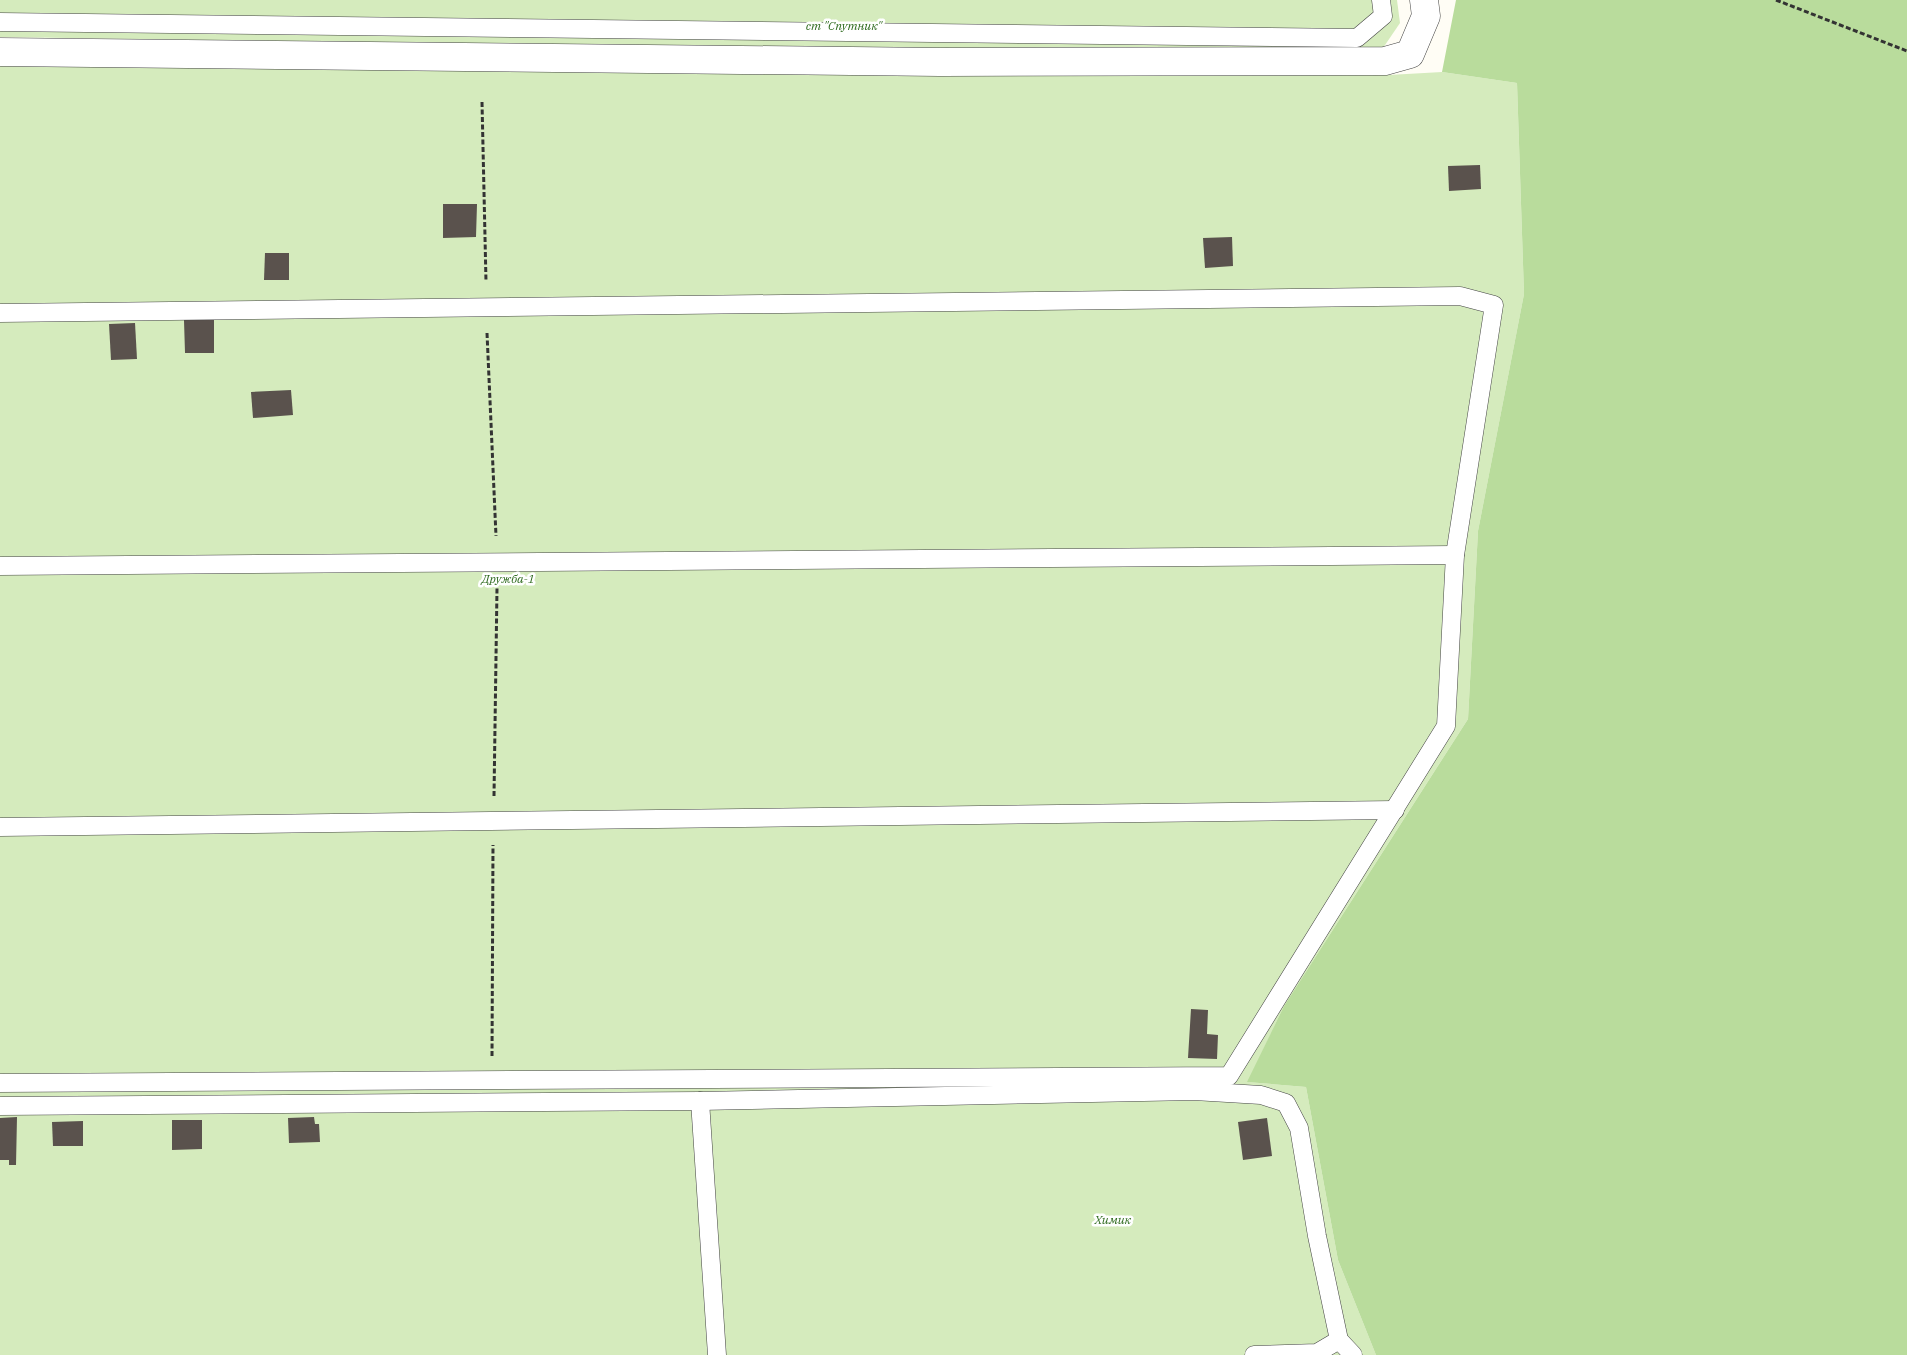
<svg xmlns="http://www.w3.org/2000/svg" width="1907" height="1355" viewBox="0 0 1907 1355" font-family="'IBM Plex Serif',serif">
<style>
.green{fill:#d5ebbd}
.forest{fill:#b9dc9c}
.building{fill:#5a524d}
.lines{fill:none;stroke-linecap:round;stroke-linejoin:round}
.lane-casing{stroke:#444;stroke-width:19}
.street-casing{stroke:#444;stroke-width:29}
.path{stroke:#333;stroke-width:3;stroke-dasharray:5 2.5;stroke-linecap:butt}
.lane{stroke:#fff;stroke-width:18}
.street{stroke:#fff;stroke-width:28}
.labels{text-anchor:middle;dominant-baseline:central;stroke-width:5;stroke-linejoin:round;paint-order:stroke}
.park-label{font-size:12px;font-style:italic;fill:#2f6b1f;stroke:#fff}
</style>
<rect width="100%" height="100%" fill="#fffdf5"/>
<g class="green">
<polygon points="0,0 1397,0 1400,23 1383,48 936,51 0,37"/>
<polygon points="0,64 945,74 1389,75 1442,72 1517,83 1524,294 1478,531 1468,719 1284,1006 1248,1082 1306,1087 1338,1260 1376,1355 0,1355"/>
</g>
<polygon class="forest" points="1456,0 1907,0 1907,1355 1376,1355 1338,1260 1306,1087 1247,1082 1284,1006 1468,719 1478,531 1524,294 1517,83 1442,72"/>
<g class="building">
<polygon points="1480,165 1481,189 1449,191 1448,166"/>
<polygon points="443,204 477,204 476,237 443,238"/>
<polygon points="1232,237 1233,266 1205,268 1203,238"/>
<polygon points="265,253 289,253 289,280 264,280"/>
<polygon points="184,320 214,320 214,353 185,353"/>
<polygon points="135,323 137,359 111,360 109,324"/>
<polygon points="291,390 293,415 253,418 251,392"/>
<polygon points="1191,1009 1208,1010 1207,1034 1218,1035 1217,1059 1188,1058"/>
<polygon points="17,1117 16,1165 9,1165 9,1160 0,1160 0,1118"/>
<polygon points="314,1117 315,1124 319,1124 320,1142 289,1143 288,1118"/>
<polygon points="1267,1118 1272,1156 1243,1160 1238,1122"/>
<polygon points="172,1120 202,1120 202,1149 172,1150"/>
<polygon points="83,1121 83,1146 53,1146 52,1122"/>
</g>
<g class="lines">
<defs>
<g id="lane">
<polyline points="0,22 1357,38 1383,16 1381,0"/>
<polyline points="0,313 1460,296 1494,305 1455,555 1446,726 1229,1076 0,1083"/>
<polyline points="0,566 1455,555"/>
<polyline points="0,827 1395,810"/>
<polyline points="700,1101 717,1355"/>
<polyline points="0,1106 700,1101 1194,1091 1261,1095 1286,1103 1299,1128 1317,1236 1339,1340 1353,1355"/>
<polyline points="1254,1355 1317,1353 1339,1340"/>
</g>
<polyline id="street" points="0,52 940,62 1385,61 1410,54 1426,16 1424,0"/>
</defs>
<use href="#lane" class="lane-casing"/>
<use href="#street" class="street-casing"/>
<g class="path">
<polyline points="1776,0 1907,51"/>
<polyline points="482,102 486,282"/>
<polyline points="487,333 496,536"/>
<polyline points="494,796 497,588"/>
<polyline points="492,1056 493,845"/>
</g>
<use href="#lane" class="lane"/>
<use href="#street" class="street"/>
</g>
<g class="labels">
<g class="park-label">
<text x="844" y="25">ст "Спутник"</text>
<text x="508" y="578">Дружба-1</text>
<text x="1113" y="1219">Химик</text>
</g>
</g>
</svg>
